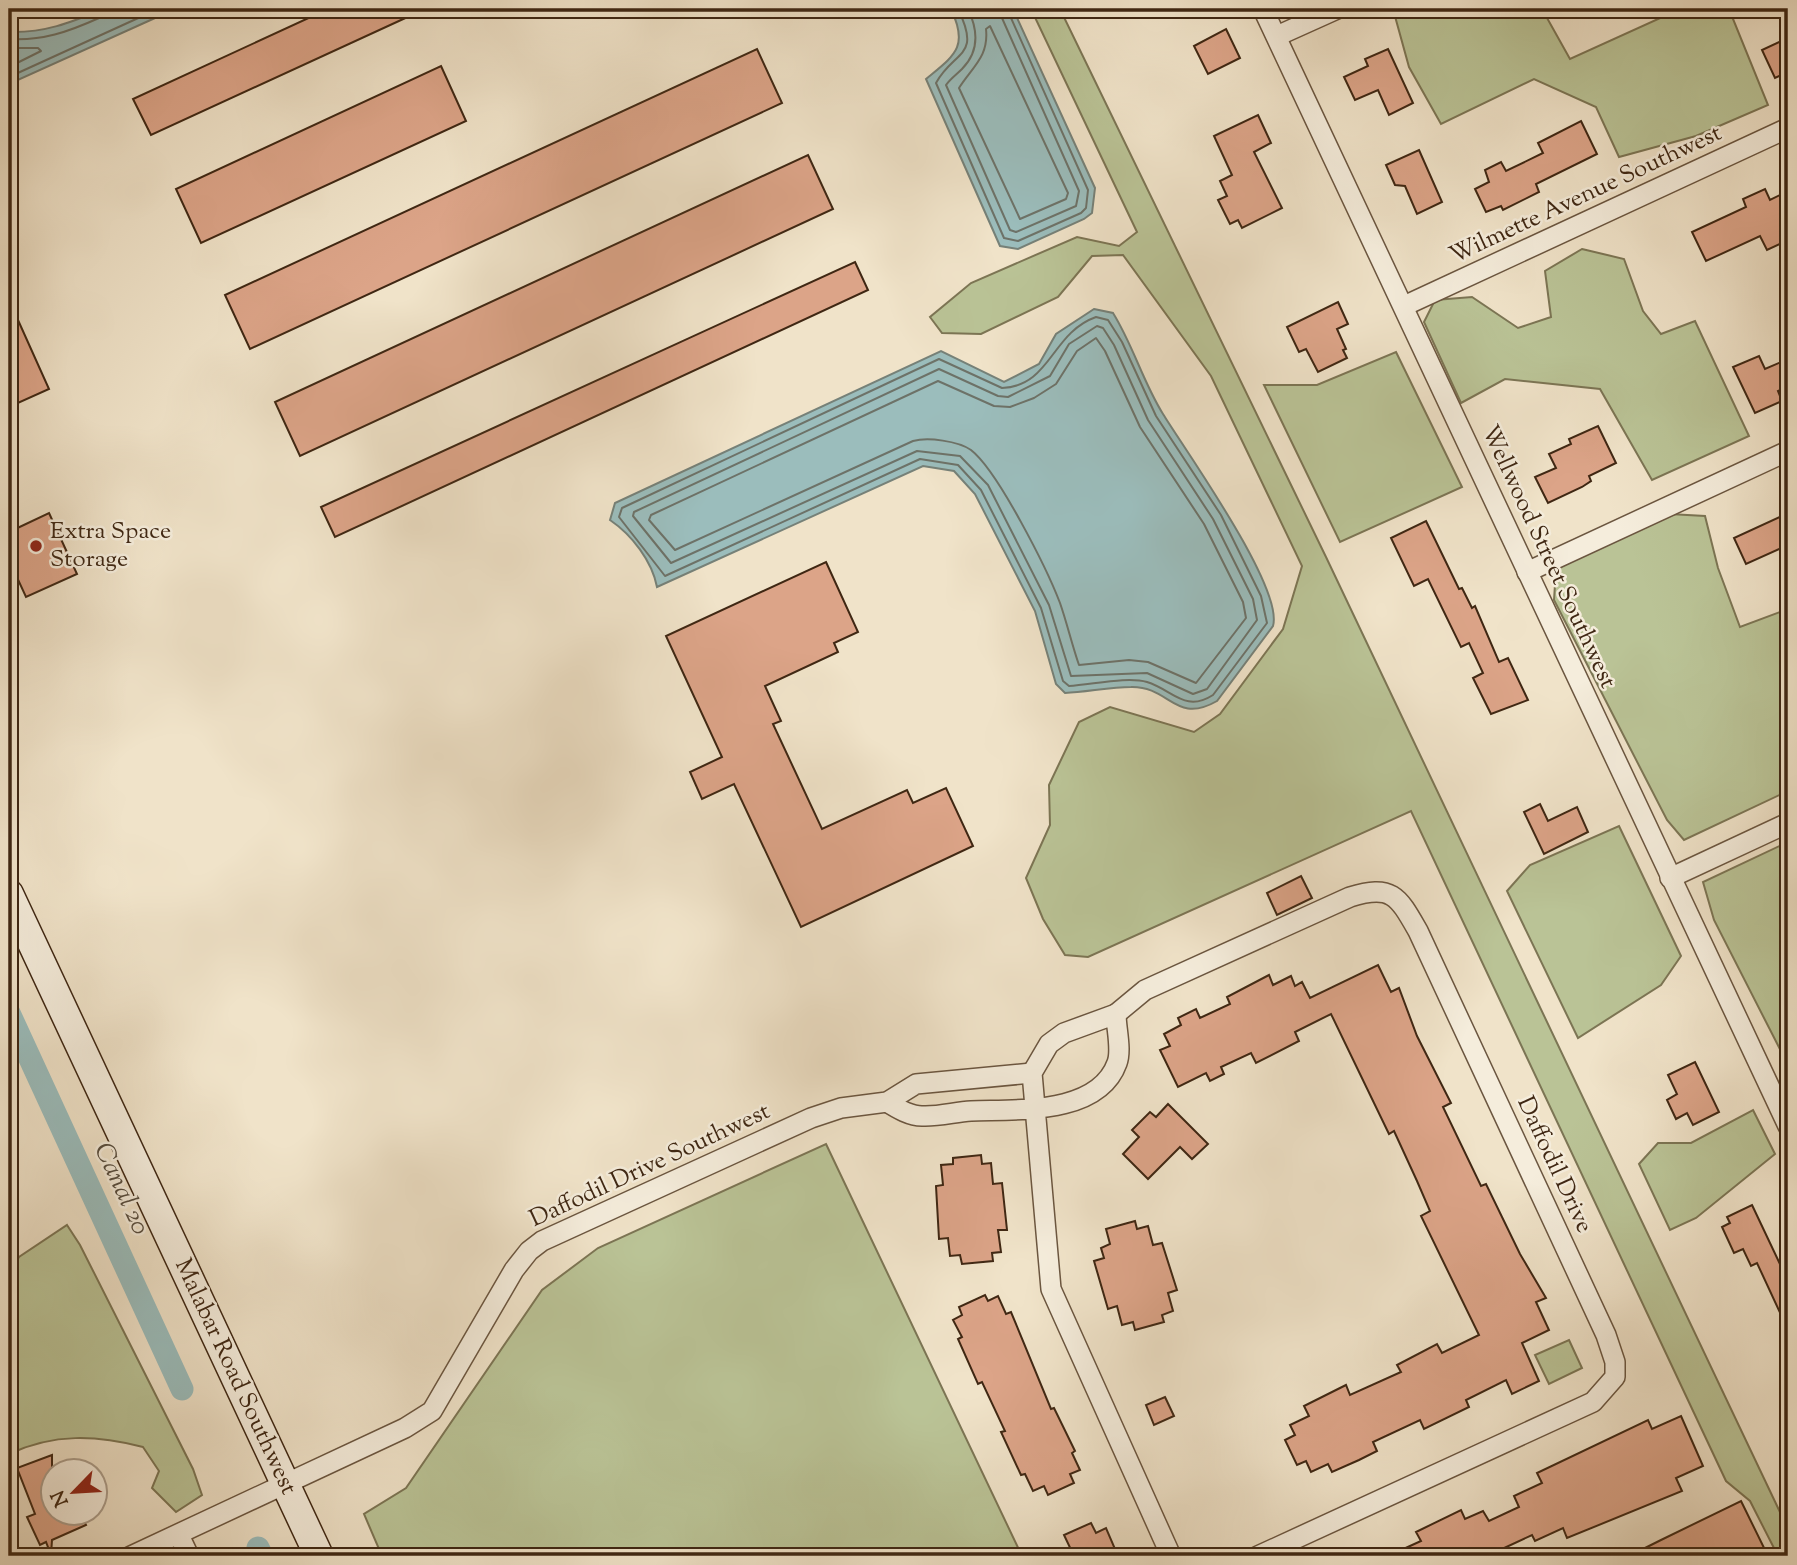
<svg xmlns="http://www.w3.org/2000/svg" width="1797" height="1565" viewBox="0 0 1797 1565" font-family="'Sorts Mill Goudy',serif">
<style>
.green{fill:#bac396;stroke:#7c7554;stroke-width:2}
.water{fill:#9bbdbc;stroke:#768178;stroke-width:2}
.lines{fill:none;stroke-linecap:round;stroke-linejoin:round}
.shore{stroke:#6d7268;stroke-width:2}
.canal{stroke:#9bbdbc;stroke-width:23}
.building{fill:#dca488;stroke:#3f2713;stroke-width:2}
.minor-casing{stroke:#6b5640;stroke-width:22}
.secondary-casing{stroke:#3f2713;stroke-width:31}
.minor{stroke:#f5eddc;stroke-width:19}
.secondary{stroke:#f5eddc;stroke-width:28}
.poi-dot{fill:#8f2418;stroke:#f5eddc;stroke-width:2.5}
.labels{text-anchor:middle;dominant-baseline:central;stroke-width:5;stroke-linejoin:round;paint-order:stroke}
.street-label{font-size:24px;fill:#3f2713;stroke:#f5eddc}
.poi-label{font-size:24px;fill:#3f2713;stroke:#f5eddc;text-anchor:start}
.water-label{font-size:26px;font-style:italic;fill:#564c3d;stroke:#f5eddc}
</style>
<rect width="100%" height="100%" fill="#f0e3c9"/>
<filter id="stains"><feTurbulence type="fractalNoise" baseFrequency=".00286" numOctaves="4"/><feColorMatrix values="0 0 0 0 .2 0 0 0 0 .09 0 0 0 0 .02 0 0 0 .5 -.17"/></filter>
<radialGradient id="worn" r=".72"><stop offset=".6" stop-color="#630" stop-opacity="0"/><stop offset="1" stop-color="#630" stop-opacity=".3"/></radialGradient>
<g class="green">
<polygon points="1031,9 1060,9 1326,557 1788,1529 1788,1556 1778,1556 1750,1501 1726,1481 1411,811 1088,957 1065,955 1043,919 1026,878 1050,825 1049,785 1079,722 1110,707 1194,732 1220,714 1283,629 1302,566 1211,376 1123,255 1092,256 1058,297 981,334 942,333 930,317 971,283 1077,237 1119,246 1137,232"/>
<polygon points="1393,9 1542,9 1570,59 1680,9 1729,9 1768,105 1696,136 1619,157 1596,107 1534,79 1441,124 1409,67"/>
<polygon points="1582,249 1624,259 1643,311 1661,334 1695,321 1749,436 1652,480 1600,389 1505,379 1461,403 1424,322 1435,300 1472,297 1518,328 1551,317 1545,271"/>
<polygon points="1396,352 1462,487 1340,542 1264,385 1317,385"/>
<polygon points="1669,514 1705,516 1718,568 1740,627 1788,609 1788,791 1684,840 1667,820 1554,600 1556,569"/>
<polygon points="1619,826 1681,956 1661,985 1578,1038 1507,891 1530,865"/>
<polygon points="1788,842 1788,1065 1714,920 1703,882"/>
<polygon points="1753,1110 1775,1154 1696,1218 1670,1230 1639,1164 1658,1143 1691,1143"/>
<polygon points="826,1144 1022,1556 382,1556 364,1514 406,1488 542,1290 598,1248"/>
<path d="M67,1225L80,1245L193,1469L202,1495L176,1512L152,1488L159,1471L143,1447C96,1435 54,1433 9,1454V1274L19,1257Z"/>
<polygon points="1569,1340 1582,1368 1549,1384 1535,1355"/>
</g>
<g class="water">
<path d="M103,9H175L9,84V32C44,33 70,23 103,9Z"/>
<path d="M951,9H1013L1095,188L1092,213L1084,219L1018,249L1000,246L926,79C955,55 969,47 951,9Z"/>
<path d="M1094,309L1113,313C1133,345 1143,382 1163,414C1185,450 1284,588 1273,626L1217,701C1175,725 1170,686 1131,687C1110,687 1087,692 1065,693L1056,684L1035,611L975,494L954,471L923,466L657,587C652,561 632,535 610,520L615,503L941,351L1004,382L1039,364L1056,334Z"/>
</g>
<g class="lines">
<g class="shore">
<path d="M958,9C982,58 954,50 936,83L1004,238L1018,241L1081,213L1086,208L1088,190L1007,9"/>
<path d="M968,9C978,30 980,51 962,69C957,74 950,79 946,85L1010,230L1016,232L1076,206L1079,191L998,9"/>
<path d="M990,26L1068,193L1066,199L1020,219L959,88C972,67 989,57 986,29Z"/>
<path d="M9,39C42,41 68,32 99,18L103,9"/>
<polyline points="9,48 38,48 41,51 9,67"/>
<polyline points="9,77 158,9"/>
<path d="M1096,317L1108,320L1122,342L1156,416L1221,515L1261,596L1267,623L1213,695C1185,713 1173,690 1147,682C1127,676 1091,685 1069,686L1063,681L1041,608L981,490L958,465L920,459L665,576L619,517L622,508L939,359L1002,388C1051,386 1051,333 1096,317Z"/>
<polygon points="1097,326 1103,328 1114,345 1148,420 1213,519 1253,599 1257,620 1207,689 1193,694 1147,673 1071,676 1049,605 988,485 960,456 917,451 671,563 633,516 634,512 939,369 998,396 1008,397 1050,376 1069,344"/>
<path d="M1096,338L1105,351L1140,427L1204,524L1243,602L1246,618L1196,683L1148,662L1129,660L1079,665C1072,645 1067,623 1060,603C1047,569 998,471 971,450C958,441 928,437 913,441L675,550L649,520L651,515L938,381L994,406L1010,407L1034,398L1056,384L1077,351Z"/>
</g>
<g class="canal">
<polyline points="9,1013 182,1389"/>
<polyline points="258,1548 262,1556"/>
</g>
</g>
<g class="building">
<polygon points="328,9 425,9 151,135 133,99"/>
<polygon points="1226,29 1240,58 1208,74 1194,46"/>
<polygon points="1788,38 1788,72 1775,78 1762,50"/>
<polygon points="757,49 782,103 250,349 225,295"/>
<polygon points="1388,49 1413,103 1389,115 1378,90 1355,100 1344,77 1368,66 1365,59"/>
<polygon points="441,66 466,121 201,243 176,189"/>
<polygon points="1258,115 1271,143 1254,152 1282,208 1242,228 1238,220 1230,224 1218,200 1227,196 1220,181 1232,175 1214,136"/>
<polygon points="1581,121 1597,154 1536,184 1539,192 1503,210 1501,206 1486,212 1475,189 1489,182 1485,170 1501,162 1506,171 1543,153 1538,143"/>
<polygon points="1419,150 1442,202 1417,214 1405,186 1395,185 1386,165"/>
<polygon points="808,155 833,209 300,456 275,402"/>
<polygon points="1765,189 1770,200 1788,191 1788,240 1767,250 1760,236 1706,261 1692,232 1746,207 1743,199"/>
<polygon points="855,262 868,290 335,537 321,507"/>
<polygon points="9,300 49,389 9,407"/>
<polygon points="1338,302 1348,324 1337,329 1346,349 1343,350 1347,358 1318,372 1306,349 1299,352 1287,327"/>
<polygon points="1759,356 1765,369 1788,359 1788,387 1778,391 1782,401 1755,413 1733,367"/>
<polygon points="1598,426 1616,463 1589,476 1591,481 1582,487 1548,503 1535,477 1556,468 1549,454 1571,444 1569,439"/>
<polygon points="49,513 77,574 26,597 9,560 9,532"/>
<polygon points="1782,516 1788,529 1788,545 1746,564 1734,538"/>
<polygon points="1426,521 1459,589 1462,588 1472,608 1475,606 1499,662 1508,658 1528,700 1491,714 1473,678 1483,673 1469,643 1461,647 1428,579 1414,586 1391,538"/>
<polygon points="826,562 858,632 834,643 838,652 765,686 781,721 773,724 822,829 907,790 913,803 946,788 973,846 801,927 734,784 702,799 690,772 722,757 666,636"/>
<polygon points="1540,804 1548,821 1577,807 1588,832 1544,854 1524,812"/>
<polygon points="1301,876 1312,898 1277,915 1267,893"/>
<polygon points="1378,965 1391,992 1399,988 1417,1036 1451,1103 1443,1107 1481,1186 1486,1184 1520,1254 1546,1298 1536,1302 1549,1330 1522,1343 1539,1381 1512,1394 1506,1380 1466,1400 1469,1407 1424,1429 1420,1420 1373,1442 1377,1451 1359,1460 1332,1472 1328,1464 1311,1472 1306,1461 1297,1465 1285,1440 1295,1435 1290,1425 1309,1416 1304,1406 1346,1385 1350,1395 1401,1372 1397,1365 1437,1344 1442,1353 1479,1335 1421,1216 1430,1211 1417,1181 1394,1131 1389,1134 1331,1014 1295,1032 1299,1041 1256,1063 1251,1053 1221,1067 1224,1074 1210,1081 1206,1073 1178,1087 1160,1050 1170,1046 1164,1034 1181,1025 1178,1018 1196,1009 1200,1018 1230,1004 1227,997 1269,975 1273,985 1291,976 1295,986 1302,982 1310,998"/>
<polygon points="1695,1062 1719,1112 1693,1125 1687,1113 1676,1119 1667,1100 1677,1094 1668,1075"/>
<polygon points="1168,1104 1208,1144 1192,1159 1180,1147 1148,1179 1123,1154 1139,1137 1132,1130 1150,1112 1156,1117"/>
<polygon points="981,1155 982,1164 991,1163 993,1184 1002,1183 1007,1230 998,1230 1001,1252 992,1253 993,1261 962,1264 960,1255 950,1256 948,1238 939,1239 936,1186 943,1185 941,1165 953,1164 953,1158"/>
<polygon points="1752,1205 1788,1281 1788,1330 1757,1263 1751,1266 1743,1249 1734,1253 1722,1227 1730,1223 1727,1217"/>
<polygon points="1135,1221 1137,1229 1148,1226 1153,1245 1162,1243 1177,1290 1168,1293 1173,1311 1162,1315 1164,1322 1135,1330 1133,1322 1122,1325 1117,1306 1108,1309 1094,1261 1104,1258 1101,1248 1110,1244 1106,1229"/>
<polygon points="985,1295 988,1301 998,1296 1006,1314 1011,1312 1051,1409 1054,1408 1075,1451 1072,1453 1080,1470 1070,1474 1074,1483 1048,1495 1044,1486 1033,1491 1025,1474 1021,1475 1001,1432 1005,1431 982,1382 978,1384 958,1339 962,1337 953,1320 962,1315 959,1307"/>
<polygon points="1165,1397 1174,1416 1154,1425 1146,1405"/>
<polygon points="1681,1416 1703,1466 1676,1478 1682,1491 1567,1538 1563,1528 1535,1541 1532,1535 1502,1549 1506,1556 1388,1556 1421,1541 1416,1532 1461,1510 1465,1519 1483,1511 1489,1521 1519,1507 1514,1496 1542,1483 1537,1473 1648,1420 1652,1429"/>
<polygon points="52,1455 52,1513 80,1513 86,1525 52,1540 51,1555 46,1542 40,1545 27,1517 35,1514 17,1468"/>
<polygon points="1741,1501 1768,1556 1629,1556 1661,1540"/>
<polygon points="1091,1523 1096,1533 1106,1528 1118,1556 1074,1556 1064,1535"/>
</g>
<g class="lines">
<defs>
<g id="minor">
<polyline points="1263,9 1788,1126"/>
<polyline points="1277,36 1337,9"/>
<polyline points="1404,306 1788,128"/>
<polyline points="1527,572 1788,451"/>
<polyline points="1670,878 1788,823"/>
<path d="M1116,1014L1145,990L1350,897C1392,884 1398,896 1418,931L1606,1335L1615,1362V1377L1593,1402L1258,1556"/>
<path d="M887,1102C898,1109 910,1116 922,1116C938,1117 955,1112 971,1111C1014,1109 1098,1116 1117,1063C1122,1050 1116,1028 1116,1014L1064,1033L1049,1044L1032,1073L1051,1289L1171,1556"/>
<polyline points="179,1535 189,1556"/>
<polyline points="131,1556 405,1428 432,1411 514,1270 529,1251 542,1241 811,1118 841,1108 887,1102 916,1084 1032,1073"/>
</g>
<polyline id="secondary" points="9,894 319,1556"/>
</defs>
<use href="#minor" class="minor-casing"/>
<use href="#secondary" class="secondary-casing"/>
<use href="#minor" class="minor"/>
<use href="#secondary" class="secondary"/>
</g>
<circle class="poi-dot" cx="36" cy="546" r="7"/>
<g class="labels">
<g class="street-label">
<text transform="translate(1586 195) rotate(-25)">Wilmette Avenue Southwest</text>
<text transform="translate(1548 557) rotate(65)">Wellwood Street Southwest</text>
<text transform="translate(1554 1165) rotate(65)">Daffodil Drive</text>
<text transform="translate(650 1166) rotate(-25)">Daffodil Drive Southwest</text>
<text transform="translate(235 1377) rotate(65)">Malabar Road Southwest</text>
</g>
<g class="poi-label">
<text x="50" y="532">Extra Space<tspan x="50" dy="28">Storage</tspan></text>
</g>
<g class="water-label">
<text transform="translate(121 1189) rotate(65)">Canal 20</text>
</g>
</g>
<rect width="1797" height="1565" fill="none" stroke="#f0e3c9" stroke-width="35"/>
<rect x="10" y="10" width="1776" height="1544" fill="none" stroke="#3f2713" stroke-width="3.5"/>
<rect x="18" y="18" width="1762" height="1530" fill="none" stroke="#3f2713" stroke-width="2"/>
<g transform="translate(74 1492) rotate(245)"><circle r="33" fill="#f5eddc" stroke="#ac9e8c" stroke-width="2"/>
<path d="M0-5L12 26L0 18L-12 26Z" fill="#8f2418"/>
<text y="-10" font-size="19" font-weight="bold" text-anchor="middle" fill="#3f2713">N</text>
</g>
<rect width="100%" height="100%" filter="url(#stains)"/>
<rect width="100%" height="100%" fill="url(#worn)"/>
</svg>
